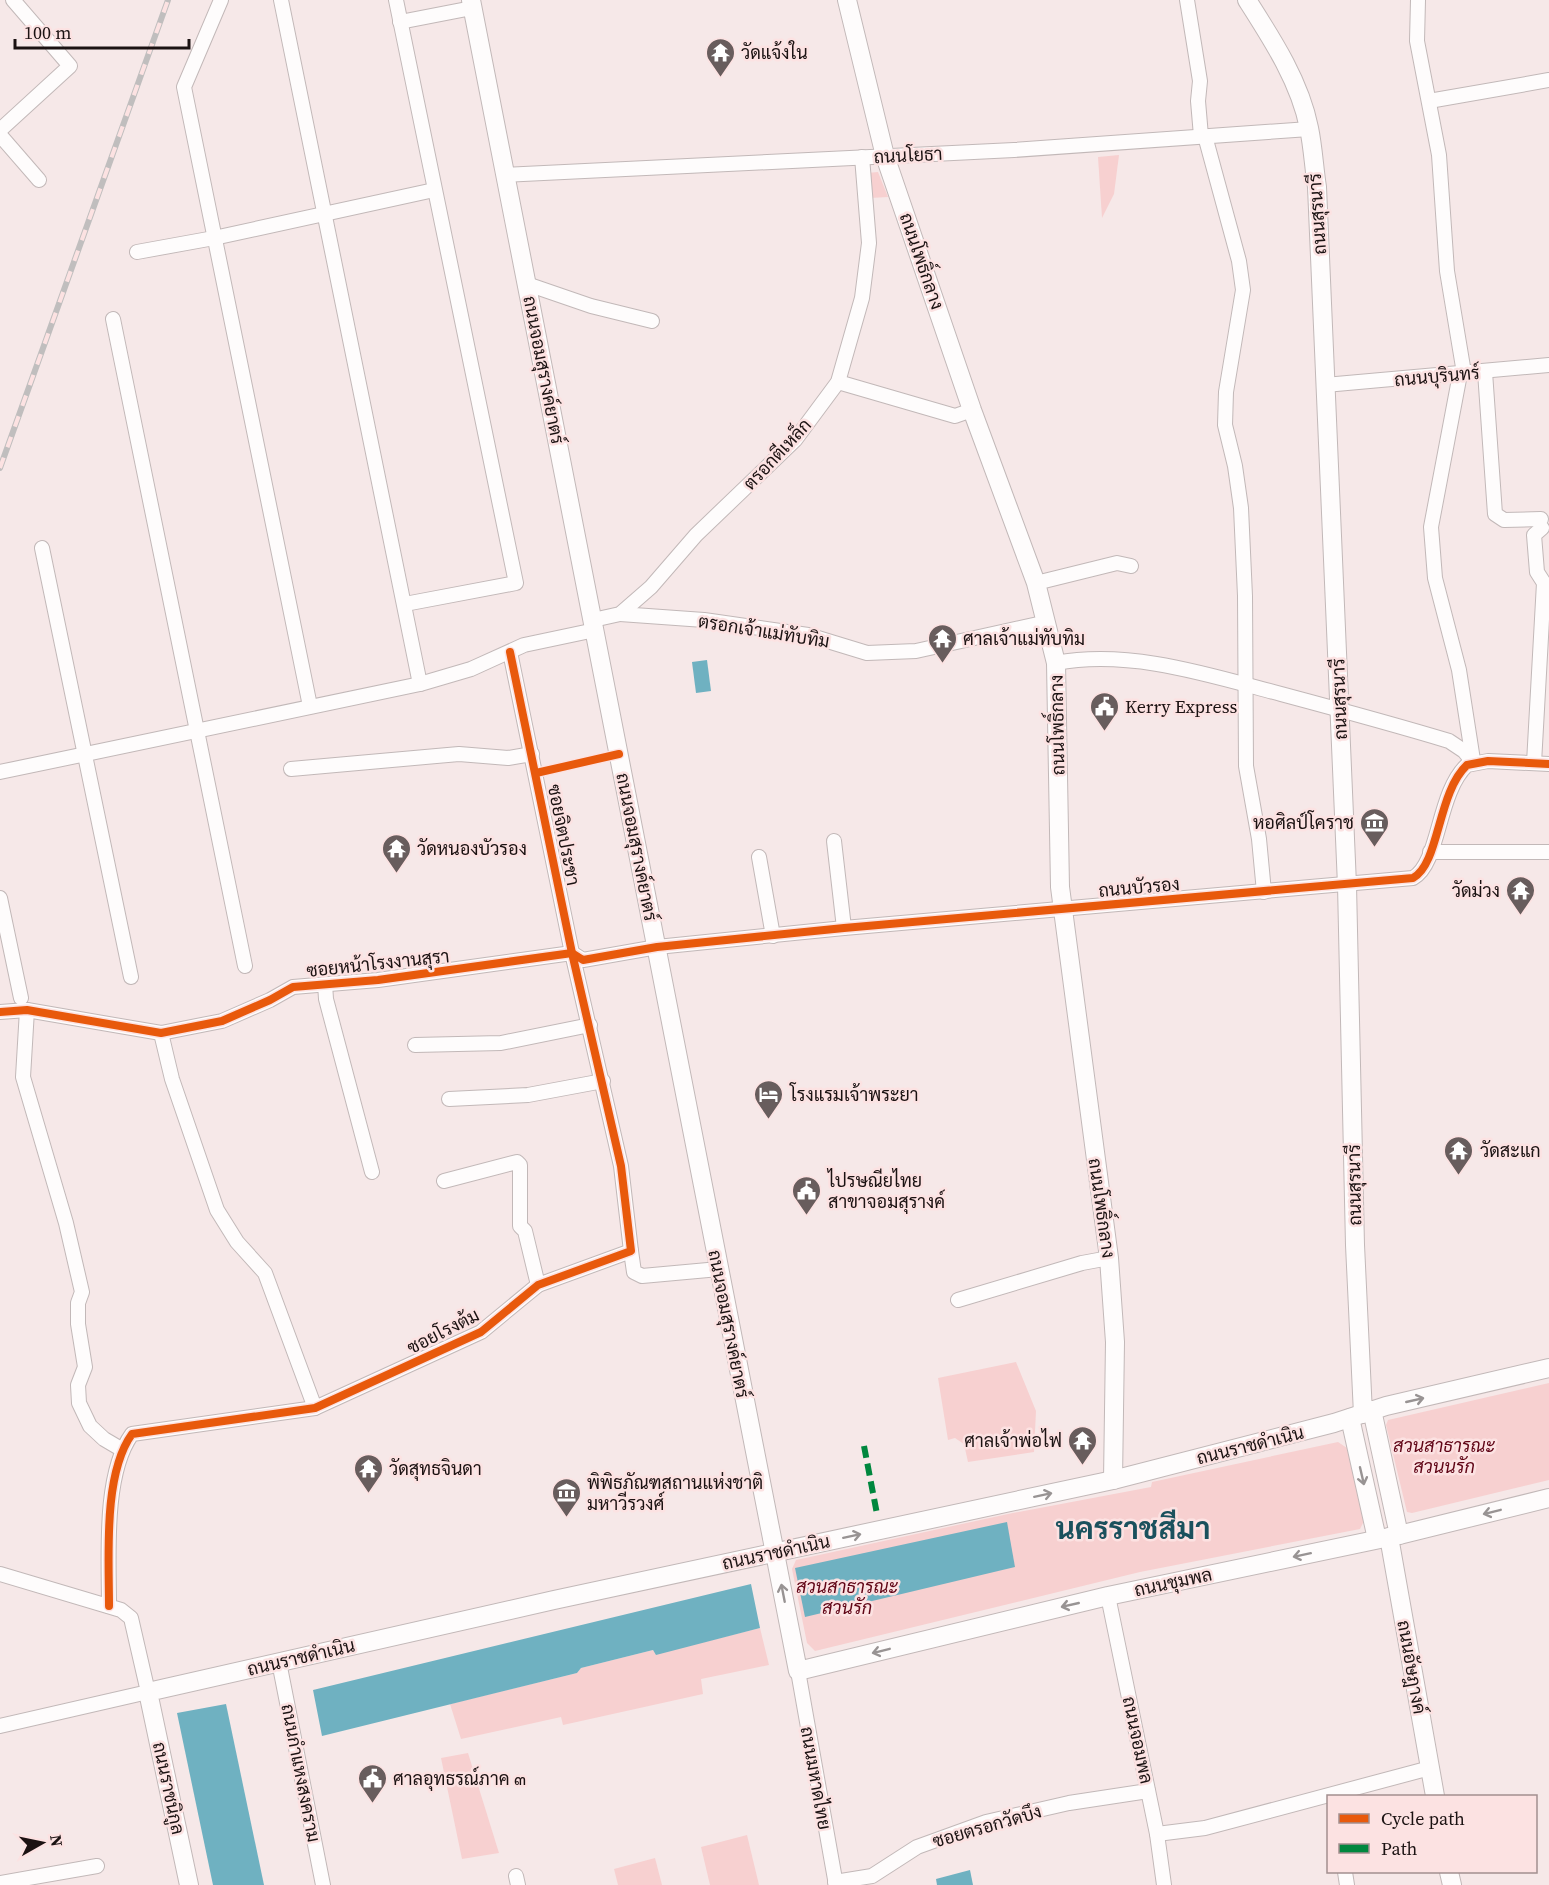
<svg xmlns="http://www.w3.org/2000/svg" width="1549" height="1885" viewBox="0 0 1549 1885" font-family="'Source Serif 4',Sarabun,serif">
<style>
.green{fill:#f7d0d0}
.water{fill:#6fb1c1}
.lines{fill:none;stroke-linecap:round;stroke-linejoin:round}
.minor-casing{stroke:#c2b8b8;stroke-width:16}
.major-casing{stroke:#c2b8b8;stroke-width:20}
.minor{stroke:#fefcfc;stroke-width:14}
.major{stroke:#fefcfc;stroke-width:18}
.rail-casing{stroke:#c0bebe;stroke-width:6}
.rail{stroke:#fce2e2;stroke-width:4;stroke-dasharray:11;stroke-linecap:butt}
.quiet{stroke:#00873e;stroke-width:6;stroke-dasharray:12 6;stroke-linecap:butt}
.cycleway-casing{stroke:#fce2e2;stroke-width:11}
.cycleway{stroke:#e8590c;stroke-width:8}
.oneway{stroke:#989393}
.labels{text-anchor:middle;dominant-baseline:central;stroke-width:5;stroke-linejoin:round;paint-order:stroke}
.poi-label{font-size:18px;fill:#1b1212;stroke:#fce2e2;text-anchor:start}
.street-label{font-size:18px;fill:#1b1212;stroke:#fce2e2}
.park-label{font-size:18px;font-style:italic;fill:#600516;stroke:#fce2e2}
.town-label{font-size:30px;font-weight:bold;fill:#1a515d;stroke:#fce2e2}
</style>
<rect width="100%" height="100%" fill="#f6e8e8"/>
<g class="green">
<polygon points="1119,155 1114,194 1102,218 1098,157"/>
<polygon points="878,172 888,197 870,198 867,173"/>
<polygon points="1016,1362 1036,1411 1034,1452 968,1462 964,1444 955,1438 948,1440 938,1378"/>
<polygon points="1549,1383 1549,1480 1412,1513 1407,1512 1386,1425 1388,1420"/>
<polygon points="1338,1442 1347,1448 1364,1521 1360,1529 1140,1572 815,1651 807,1643 792,1569 796,1560 1008,1514 1151,1487 1152,1482"/>
<polygon points="760,1628 769,1665 701,1679 703,1694 563,1725 561,1717 461,1739 450,1704 577,1673 581,1668 653,1650 656,1654"/>
<polygon points="468,1753 499,1853 462,1859 441,1758"/>
<polygon points="747,1835 759,1885 710,1885 701,1847"/>
<polygon points="655,1858 662,1885 618,1885 614,1869"/>
</g>
<g class="water">
<polygon points="707,660 711,691 696,693 692,662"/>
<polygon points="1007,1522 1015,1567 805,1617 795,1568"/>
<polygon points="751,1584 760,1628 656,1655 653,1650 581,1668 577,1673 322,1736 313,1690"/>
<polygon points="226,1704 264,1885 213,1885 177,1713"/>
<polygon points="970,1870 973,1885 937,1885 936,1879"/>
</g>
<g class="lines">
<defs>
<g id="minor">
<polyline points="221,0 184,87 310,706"/>
<polyline points="281,0 420,684"/>
<polyline points="396,0 516,583 405,604"/>
<polyline points="1187,0 1200,81 1198,101 1201,136"/>
<polyline points="1418,0 1417,41 1439,155 1447,271 1464,373"/>
<polyline points="400,22 472,8"/>
<polyline points="1429,101 1549,80"/>
<polyline points="0,130 70,66 13,0"/>
<polyline points="0,135 39,180"/>
<polyline points="1205,136 1239,261 1243,290 1226,392 1225,425 1235,466 1241,508 1245,596 1246,766 1259,839 1264,892"/>
<polyline points="505,175 1014,150 1309,129"/>
<polyline points="137,252 214,238 434,190"/>
<polyline points="527,284 591,306 652,321"/>
<polyline points="113,319 245,966"/>
<polyline points="1485,372 1495,514 1504,520 1541,519"/>
<polyline points="1460,374 1431,527 1435,578 1459,670 1473,760"/>
<polyline points="838,382 955,416 972,410"/>
<polyline points="1325,385 1549,365"/>
<polyline points="42,548 131,977"/>
<polyline points="1036,583 1117,563 1131,566"/>
<polyline points="620,614 704,620 808,635 867,653 916,651 1047,622"/>
<polyline points="593,620 620,614 651,587 696,535 795,440 838,382 862,298 869,243 862,157"/>
<path d="M1056,663C1130,649 1209,675 1281,694C1337,709 1393,724 1449,741L1464,751L1473,762"/>
<polyline points="1534,763 1544,583 1537,572 1534,535 1542,528"/>
<polyline points="291,769 459,754 508,758 532,754"/>
<polyline points="0,772 420,684 471,669 524,645 595,630"/>
<polyline points="834,841 844,928"/>
<polyline points="1430,852 1549,852"/>
<polyline points="759,857 773,936"/>
<polyline points="0,898 21,998"/>
<polyline points="325,984 326,999 372,1172"/>
<polyline points="27,1010 23,1077 66,1223 82,1292 78,1303 78,1324 85,1367 78,1385 79,1403 90,1426 104,1439 121,1449"/>
<path d="M0,1012L27,1010L161,1033L222,1021L270,1000L293,987L378,980L572,953L583,960L657,947L844,928L1413,878C1440,863 1437,793 1467,765L1488,761L1549,764"/>
<polyline points="161,1033 172,1079 217,1210 237,1242 265,1273 315,1408"/>
<polyline points="415,1045 501,1043 590,1025"/>
<polyline points="449,1099 528,1095 603,1081"/>
<polyline points="444,1181 517,1162 520,1165 520,1226 525,1231 538,1285"/>
<polyline points="631,1251 634,1272 642,1276 719,1269"/>
<polyline points="958,1300 1082,1263 1109,1258"/>
<polyline points="0,1574 121,1610 131,1618 148,1692 0,1726"/>
<polyline points="1108,1596 1157,1834 1164,1885"/>
<path d="M109,1606C109,1557 103,1474 132,1434L315,1408L481,1332L538,1285L631,1251L621,1166L572,953L510,652"/>
<polyline points="279,1662 323,1885"/>
<polyline points="798,1671 836,1885"/>
<polyline points="1157,1834 1205,1828 1430,1768"/>
<polyline points="1345,1872 1347,1885"/>
<polyline points="516,1876 518,1885"/>
<polyline points="835,1882 872,1876 917,1847 986,1822 1069,1803 1148,1791"/>
<polyline points="0,1883 97,1866"/>
</g>
<g id="major">
<polyline points="471,0 798,1671 1108,1596 1399,1535 1549,1498"/>
<polyline points="847,0 885,156 972,410 1036,583 1056,663 1060,887 1109,1258 1115,1342 1113,1480"/>
<path d="M1247,0C1272,39 1300,82 1309,128C1313,147 1314,168 1317,187L1347,885L1355,1245L1363,1414"/>
<polyline points="1372,1410 1399,1535"/>
<polyline points="1350,1418 1377,1539"/>
<polyline points="1389,1537 1435,1796"/>
<polyline points="1449,1872 1452,1885"/>
<polyline points="189,1885 148,1692 554,1600 1113,1480 1334,1423 1386,1406 1549,1368"/>
</g>
</defs>
<use href="#minor" class="minor-casing"/>
<use href="#major" class="major-casing"/>
<use href="#minor" class="minor"/>
<use href="#major" class="major"/>
<defs>
<polyline id="rail" points="0,468 168,0"/>
</defs>
<use href="#rail" class="rail-casing"/>
<use href="#rail" class="rail"/>
<polyline class="quiet" points="864,1446 877,1514"/>
<defs>
<g id="cycleway">
<polyline points="536,773 619,754"/>
<path d="M0,1012L27,1010L161,1033L222,1021L270,1000L293,987L378,980L572,953L583,960L657,947L844,928L1413,878C1440,863 1437,793 1467,765L1488,761L1549,764"/>
<path d="M109,1606C109,1557 103,1474 132,1434L315,1408L481,1332L538,1285L631,1251L621,1166L572,953L510,652"/>
</g>
</defs>
<use href="#cycleway" class="cycleway-casing"/>
<use href="#cycleway" class="cycleway"/>
</g>
<defs><path id="oneway-shaft" d="M-6 0H5M1.5-3L5.5 0L1.5 3" fill="none" stroke-width="1.6" stroke-linecap="round" stroke-linejoin="round" transform="scale(1.5)"/></defs>
<g class="oneway">
<use href="#oneway-shaft" transform="translate(1415 1400) rotate(-13)"/>
<use href="#oneway-shaft" transform="translate(1362 1476) rotate(77)"/>
<use href="#oneway-shaft" transform="translate(1043 1495) rotate(-12)"/>
<use href="#oneway-shaft" transform="translate(1492 1512) rotate(166)"/>
<use href="#oneway-shaft" transform="translate(852 1536) rotate(-12)"/>
<use href="#oneway-shaft" transform="translate(1302 1555) rotate(168)"/>
<use href="#oneway-shaft" transform="translate(783 1593) rotate(-101)"/>
<use href="#oneway-shaft" transform="translate(1070 1605) rotate(167)"/>
<use href="#oneway-shaft" transform="translate(881 1651) rotate(166)"/>
</g>
<defs>
<symbol id="temple-pin" viewBox="-11 -11 22 30"><path d="M0 17L-7.5 6A9.5 9.5 0 1 1 7.5 6Z" fill="#685d5d" stroke="#fce2e2"/><path d="M0-6L5-2H3V0L6.5 2.5H4V6H1.5V3h-3V6H-4V2.5H-6.5L-3 0V-2H-5Z" fill="#fff"/></symbol>
<symbol id="civic-pin" viewBox="-11 -11 22 30"><path d="M0 17L-7.5 6A9.5 9.5 0 1 1 7.5 6Z" fill="#685d5d" stroke="#fce2e2"/><path d="M-.6-6.5H3V-4.5H.6V-3L4-1V1h2V6H-6V1h2V-1L-.6-3ZM-1.2 2.5V6h2.4V2.5Z" fill="#fff"/></symbol>
<symbol id="museum-pin" viewBox="-11 -11 22 30"><path d="M0 17L-7.5 6A9.5 9.5 0 1 1 7.5 6Z" fill="#685d5d" stroke="#fce2e2"/><path d="M0-6L6-3V-2H-6V-3ZM-5-1h2V3h-2ZM-1-1h2V3h-2ZM3-1h2V3H3ZM-6 4H6V6H-6Z" fill="#fff"/></symbol>
<symbol id="hotel-pin" viewBox="-11 -11 22 30"><path d="M0 17L-7.5 6A9.5 9.5 0 1 1 7.5 6Z" fill="#685d5d" stroke="#fce2e2"/><path d="M-6-4.5h1.5V1H6V5H4.5V3h-9V5H-6ZM-4 0a1.8 1.8 0 1 1 3.6 0ZM.5 0V-2.5h3Q6-2.5 6 0Z" fill="#fff"/></symbol>
</defs>
<g fill-rule="evenodd">
<use href="#temple-pin" x="704" y="36" width="33" height="45"/>
<use href="#temple-pin" x="926" y="622" width="33" height="45"/>
<use href="#civic-pin" x="1088" y="690" width="33" height="45"/>
<use href="#museum-pin" x="1358" y="806" width="33" height="45"/>
<use href="#temple-pin" x="380" y="832" width="33" height="45"/>
<use href="#temple-pin" x="1504" y="874" width="33" height="45"/>
<use href="#hotel-pin" x="752" y="1078" width="33" height="45"/>
<use href="#temple-pin" x="1442" y="1134" width="33" height="45"/>
<use href="#civic-pin" x="790" y="1174" width="33" height="45"/>
<use href="#temple-pin" x="1066" y="1424" width="33" height="45"/>
<use href="#temple-pin" x="352" y="1452" width="33" height="45"/>
<use href="#museum-pin" x="550" y="1476" width="33" height="45"/>
<use href="#civic-pin" x="356" y="1762" width="33" height="45"/>
</g>
<g class="labels">
<g class="poi-label">
<text x="741" y="52">วัดแจ้งใน</text>
<text x="963" y="638">ศาลเจ้าแม่ทับทิม</text>
<text x="1125" y="706">Kerry Express</text>
<text x="1354" y="822" text-anchor="end">หอศิลป์โคราช</text>
<text x="417" y="848">วัดหนองบัวรอง</text>
<text x="1500" y="890" text-anchor="end">วัดม่วง</text>
<text x="790" y="1094">โรงแรมเจ้าพระยา</text>
<text x="1480" y="1150">วัดสะแก</text>
<text x="828" y="1180">ไปรษณียไทย<tspan x="828" dy="21">สาขาจอมสุรางค์</tspan></text>
<text x="1062" y="1440" text-anchor="end">ศาลเจ้าพ่อไฟ</text>
<text x="389" y="1468">วัดสุทธจินดา</text>
<text x="587" y="1482">พิพิธภัณฑสถานแห่งชาติ<tspan x="587" dy="21">มหาวีรวงศ์</tspan></text>
<text x="393" y="1778">ศาลอุทธรณ์ภาค ๓</text>
</g>
<g class="street-label">
<text transform="translate(908 155) rotate(-3)">ถนนโยธา</text>
<text transform="translate(1317 214) rotate(-94)">ถนนสุรนารี</text>
<text transform="translate(922 261) rotate(71)">ถนนโพธิ์กลาง</text>
<text transform="translate(544 370) rotate(79)">ถนนจอมสุรางค์ยาตร์</text>
<text transform="translate(1437 376) rotate(-5)">ถนนบุรินทร์</text>
<text transform="translate(777 454) rotate(-47)">ตรอกตีเหล็ก</text>
<text transform="translate(764 631) rotate(9)">ตรอกเจ้าแม่ทับทิม</text>
<text transform="translate(1339 699) rotate(-92)">ถนนสุรนารี</text>
<text transform="translate(1057 725) rotate(-91)">ถนนโพธิ์กลาง</text>
<text transform="translate(564 835) rotate(79)">ซอยจิตประชา</text>
<text transform="translate(637 847) rotate(79)">ถนนจอมสุรางค์ยาตร์</text>
<text transform="translate(1139 887) rotate(-5)">ถนนบัวรอง</text>
<text transform="translate(378 963) rotate(-6)">ซอยหน้าโรงงานสุรา</text>
<text transform="translate(1354 1185) rotate(-91)">ถนนสุรนารี</text>
<text transform="translate(1102 1208) rotate(82)">ถนนโพธิ์กลาง</text>
<text transform="translate(729 1324) rotate(79)">ถนนจอมสุรางค์ยาตร์</text>
<text transform="translate(443 1331) rotate(-27)">ซอยโรงต้ม</text>
<text transform="translate(1250 1445) rotate(-14)">ถนนราชดำเนิน</text>
<text transform="translate(776 1552) rotate(-12)">ถนนราชดำเนิน</text>
<text transform="translate(1173 1582) rotate(-12)">ถนนชุมพล</text>
<text transform="translate(301 1657) rotate(-13)">ถนนราชดำเนิน</text>
<text transform="translate(1412 1667) rotate(80)">ถนนอัษฎางค์</text>
<text transform="translate(1138 1740) rotate(78)">ถนนจอมพล</text>
<text transform="translate(301 1773) rotate(79)">ถนนกำแหงสงคราม</text>
<text transform="translate(816 1778) rotate(80)">ถนนมหาดไทย</text>
<text transform="translate(169 1788) rotate(78)">ถนนราชนิกูล</text>
<text transform="translate(987 1826) rotate(-16)">ซอยตรอกวัดบึง</text>
</g>
<g class="park-label">
<text x="1444" y="1445">สวนสาธารณะ<tspan x="1444" dy="21">สวนนรัก</tspan></text>
<text x="847" y="1586">สวนสาธารณะ<tspan x="847" dy="21">สวนรัก</tspan></text>
</g>
<g class="town-label">
<text x="1133" y="1528">นครราชสีมา</text>
</g>
</g>
<rect x="1327" y="1795" width="210" height="78" fill="#fce2e2" stroke="#a28f8f" stroke-width="1.5"/>
<rect x="1339" y="1814" width="30" height="9" fill="#e8590c" stroke="#a28f8f" stroke-width="1.5"/>
<text x="1381" y="1825" font-size="18" fill="#1b1212">Cycle path</text>
<rect x="1339" y="1844" width="30" height="9" fill="#00873e" stroke="#a28f8f" stroke-width="1.5"/>
<text x="1381" y="1855" font-size="18" fill="#1b1212">Path</text>
<g transform="translate(42 1843) rotate(81)" stroke="#fce2e2" stroke-width="4.5" paint-order="stroke">
<path d="M0-4.5L10 22L0 15L-10 22Z" fill="#1b1212"/>
<text y="-9" font-size="16" font-weight="bold" text-anchor="middle" fill="#1b1212">N</text>
</g>
<path d="M15 39v9h174v-9" fill="none" stroke="#1b1212" stroke-width="3"/>
<text x="24" y="39" font-size="18" fill="#1b1212" stroke="#fce2e2" stroke-width="4.5" paint-order="stroke">100 m</text>
</svg>
